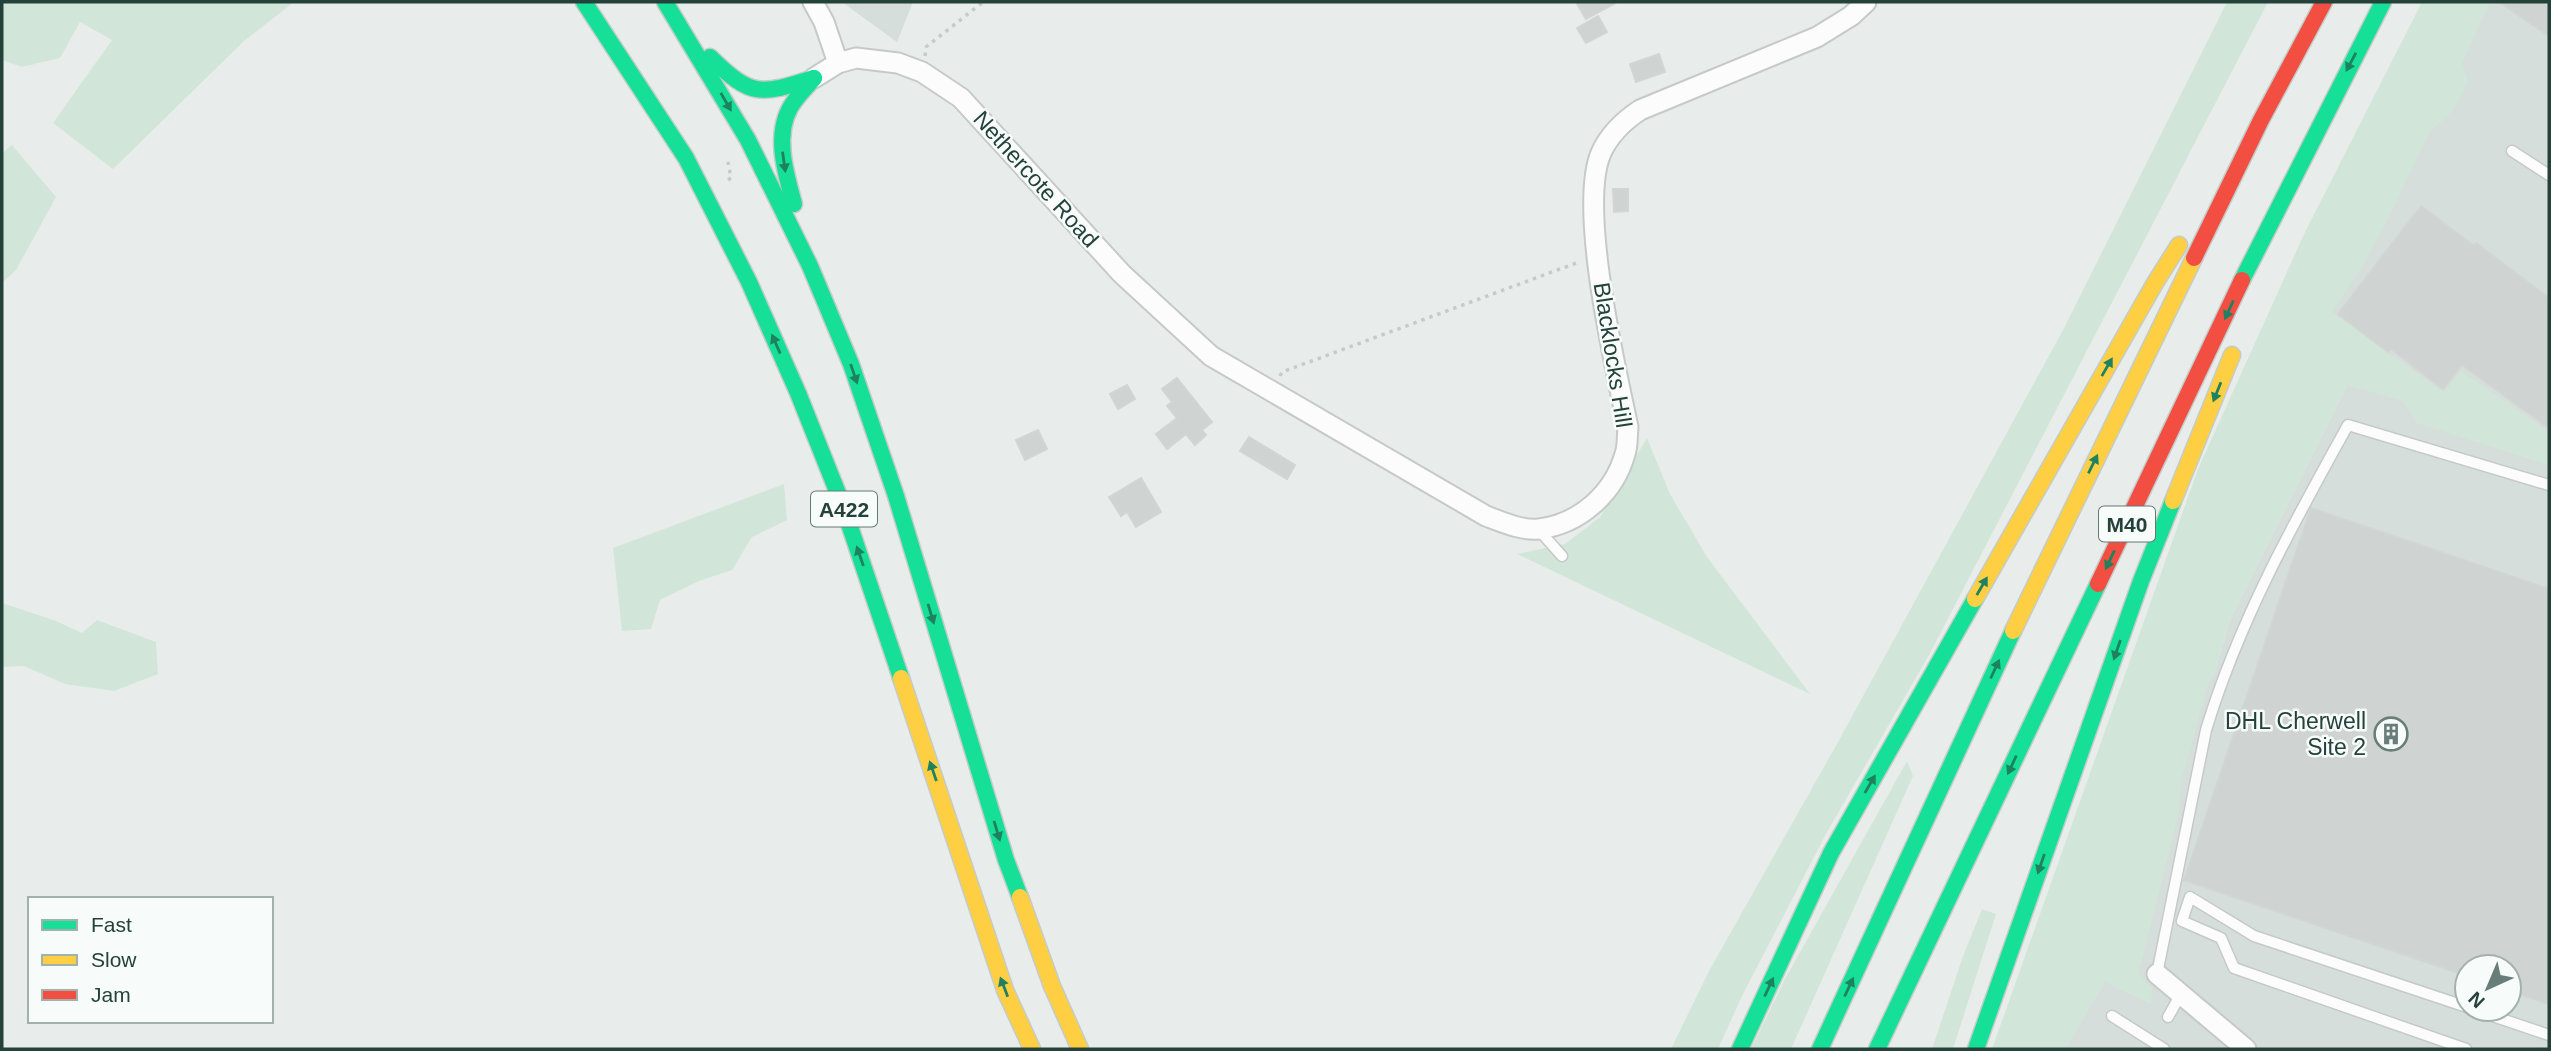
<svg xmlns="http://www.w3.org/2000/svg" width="2551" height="1051" viewBox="0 0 2551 1051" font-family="Arial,sans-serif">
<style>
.built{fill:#d6dedb;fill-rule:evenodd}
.green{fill:#d1e6d8}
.building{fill:#cfd4d2;stroke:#d1d6d4;stroke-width:2}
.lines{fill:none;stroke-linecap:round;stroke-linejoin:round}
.lane-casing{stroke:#c5cac8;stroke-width:13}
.street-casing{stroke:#c5cac8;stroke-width:23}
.fast-casing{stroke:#c3ccc9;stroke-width:19}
.slow-casing{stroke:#c3ccc9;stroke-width:19}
.jam-casing{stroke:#c3ccc9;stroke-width:19}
.path{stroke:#c3ccca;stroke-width:3.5;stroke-dasharray:3.5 5;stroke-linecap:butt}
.lane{stroke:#fcfcfc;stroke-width:10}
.street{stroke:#fcfcfc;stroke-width:19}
.fast{stroke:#16e098;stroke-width:16}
.slow{stroke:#ffcf43;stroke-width:16}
.jam{stroke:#f24e42;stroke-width:16}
.oneway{fill:#1e8160}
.labels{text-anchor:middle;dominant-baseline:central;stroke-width:5;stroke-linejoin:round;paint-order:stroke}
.shield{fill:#f7fbf9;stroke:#637a73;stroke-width:2}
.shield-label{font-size:21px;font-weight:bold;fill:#24423a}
.street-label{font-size:23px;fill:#24423a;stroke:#f7fbf9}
.poi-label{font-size:23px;fill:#24423a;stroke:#f7fbf9;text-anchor:end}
</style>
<rect width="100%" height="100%" fill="#e8edeb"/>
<g class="built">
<polygon points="842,2 913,2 897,42"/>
<path d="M2468,2H2549V1049H2065L2105,981L2209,680L2215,671L2230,619L2347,385L2309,347ZM2467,967H2509V1009H2467Z"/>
</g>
<g class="green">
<polygon points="2,2 294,2 244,41 113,169 53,123 112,40 80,22 60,58 22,67 2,60"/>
<polygon points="2227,2 2268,2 1929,655 1826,834 1742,996 1718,1049 1671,1049 1709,971 1838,742 2063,330"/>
<polygon points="2422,2 2490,2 2462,63 2468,82 2453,110 2429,133 2387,220 2364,263 2332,312 2444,393 2461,371 2549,432 2549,465 2417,423 2403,401 2347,385 2230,619 2215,671 2209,680 2181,781 2178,816 2138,974 2152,989 2151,1004 2105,982 2065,1049 1992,1049 2198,469 2305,232"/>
<polygon points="12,145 56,197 16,270 2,283 2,153"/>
<polygon points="1647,438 1670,494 1707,557 1810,694 1517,554 1565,544 1600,517"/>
<polygon points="784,484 787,520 752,537 732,570 699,581 660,600 651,629 622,631 613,548"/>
<polygon points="2,603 56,621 82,633 97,620 156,642 158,674 114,691 65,684 24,666 2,667"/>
<polygon points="1907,761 1913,776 1791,1049 1751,1049 1785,979"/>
<polygon points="1982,909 1996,914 1953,1049 1932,1049 1962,959"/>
</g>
<g class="building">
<polygon points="1576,2 1617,2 1586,19"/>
<polygon points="2499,2 2549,2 2549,36"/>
<polygon points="1598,16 1607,32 1586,43 1577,28"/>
<polygon points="1659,54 1665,72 1636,82 1630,64"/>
<polygon points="1613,189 1628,189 1628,211 1614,212"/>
<polygon points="2421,206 2474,246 2476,243 2549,298 2549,428 2462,365 2443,389 2391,349 2388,352 2338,314"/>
<polygon points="1177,378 1212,422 1202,430 1206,435 1195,445 1186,434 1167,449 1156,434 1177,418 1167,406 1172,402 1162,389"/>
<polygon points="1127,385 1135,399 1118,409 1110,394"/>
<polygon points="1038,430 1047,449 1025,460 1016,440"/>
<polygon points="1249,437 1295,465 1287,479 1240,451"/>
<polygon points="1141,478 1161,512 1136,527 1127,512 1121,516 1109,497"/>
<polygon points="2311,508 2549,589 2549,1004 2509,991 2509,967 2467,967 2467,976 2184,880"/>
</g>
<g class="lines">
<defs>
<g id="lane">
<polyline points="2512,151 2549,175"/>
<polyline points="1538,529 1562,556"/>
<path d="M2157,974L2206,730C2239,621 2293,524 2348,425L2549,485"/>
<polyline points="2472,1009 2549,1035"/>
<polyline points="2112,1016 2164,1049"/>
<polyline points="2168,1017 2181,994"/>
<polyline points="2466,1049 2234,968 2221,938 2182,921 2190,897 2254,936 2467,1007"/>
</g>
<g id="street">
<polyline points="813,2 824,22 838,63"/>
<path d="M814,78L838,63L856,58L898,63L922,72L961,98L1122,274L1211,356L1486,516C1502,522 1522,531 1539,529C1580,524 1614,493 1625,454C1628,446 1627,435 1628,427C1615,366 1578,207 1601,153C1609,135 1625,120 1640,110L1817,37L1851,16L1866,2"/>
<polyline points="2157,974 2246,1049"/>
</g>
<g id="fast">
<polyline points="584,2 686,158 749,282 798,393 843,506 901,678"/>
<polyline points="665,2 748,140 810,266 851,364 896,496 1006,860 1020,897"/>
<path d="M710,57C752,98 760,95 814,78"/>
<path d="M794,204C786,174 774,137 790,108C796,97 806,88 814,78"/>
<polyline points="2242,280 2383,2"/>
<polyline points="1740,1049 1831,853 1975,599"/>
<polyline points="1820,1049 2013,631"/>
<polyline points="1877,1049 2098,584"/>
<polyline points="1976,1049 2141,581 2173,501"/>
</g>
<g id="slow">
<polyline points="2173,501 2232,355"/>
<polyline points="1975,599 2155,283 2179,245"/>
<polyline points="2013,631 2194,258"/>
<polyline points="901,678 1005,990 1032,1049"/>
<polyline points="1020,897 1052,986 1080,1049"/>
</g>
<g id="jam">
<polyline points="2194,258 2261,120 2324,2"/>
<polyline points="2098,584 2242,280"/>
</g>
</defs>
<use href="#lane" class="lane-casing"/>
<use href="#street" class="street-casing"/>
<use href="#fast" class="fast-casing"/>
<use href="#slow" class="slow-casing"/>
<use href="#jam" class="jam-casing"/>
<g class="path">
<polyline points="925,56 926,47 983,2"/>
<polyline points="728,180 731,178 728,162"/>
<polyline points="1280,376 1282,372 1579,262"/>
</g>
<use href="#lane" class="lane"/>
<use href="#street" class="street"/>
<use href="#fast" class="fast"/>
<use href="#slow" class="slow"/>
<use href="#jam" class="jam"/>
</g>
<defs><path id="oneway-solid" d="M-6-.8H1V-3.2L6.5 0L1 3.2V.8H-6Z" transform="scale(1.75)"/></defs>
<g class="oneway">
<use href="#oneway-solid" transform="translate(2351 62) rotate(118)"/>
<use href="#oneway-solid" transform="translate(726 102) rotate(60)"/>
<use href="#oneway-solid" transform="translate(784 162) rotate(82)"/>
<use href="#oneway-solid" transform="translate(2229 310) rotate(115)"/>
<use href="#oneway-solid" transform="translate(776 344) rotate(-114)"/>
<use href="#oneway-solid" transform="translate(2107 367) rotate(-60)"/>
<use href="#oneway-solid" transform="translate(854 374) rotate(71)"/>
<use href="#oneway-solid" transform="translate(2217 392) rotate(112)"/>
<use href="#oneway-solid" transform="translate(2093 464) rotate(-64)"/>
<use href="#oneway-solid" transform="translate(860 556) rotate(-109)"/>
<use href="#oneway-solid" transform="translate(2110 560) rotate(115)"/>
<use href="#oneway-solid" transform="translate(1982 586) rotate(-60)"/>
<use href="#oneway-solid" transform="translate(931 614) rotate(73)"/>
<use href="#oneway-solid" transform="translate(2117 650) rotate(109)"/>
<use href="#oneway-solid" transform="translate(1995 669) rotate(-65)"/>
<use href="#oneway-solid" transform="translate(2012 765) rotate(115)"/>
<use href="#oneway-solid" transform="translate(933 771) rotate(-109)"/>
<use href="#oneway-solid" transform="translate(1870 784) rotate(-60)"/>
<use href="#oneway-solid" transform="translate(997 831) rotate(73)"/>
<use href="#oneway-solid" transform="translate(2041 864) rotate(109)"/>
<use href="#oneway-solid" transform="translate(1004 987) rotate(-111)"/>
<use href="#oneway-solid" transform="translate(1769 987) rotate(-65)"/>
<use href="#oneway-solid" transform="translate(1849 987) rotate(-65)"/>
</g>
<defs>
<symbol id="building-ring" viewBox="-11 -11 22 22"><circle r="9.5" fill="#f7fbf9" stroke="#697e78" stroke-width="1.5"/><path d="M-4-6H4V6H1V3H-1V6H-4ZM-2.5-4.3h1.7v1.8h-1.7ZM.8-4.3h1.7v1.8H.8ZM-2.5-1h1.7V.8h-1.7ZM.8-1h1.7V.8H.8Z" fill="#697e78"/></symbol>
</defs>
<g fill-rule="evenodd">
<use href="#building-ring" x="2372" y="715" width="38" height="38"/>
</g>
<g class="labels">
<g class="shield">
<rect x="811" y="491.5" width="66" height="35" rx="5"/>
<rect x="2099" y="506.5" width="56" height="35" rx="5"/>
</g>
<g class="shield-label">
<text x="844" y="509">A422</text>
<text x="2127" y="524">M40</text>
</g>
<g class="street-label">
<text transform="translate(1036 179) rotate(48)">Nethercote Road</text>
<text transform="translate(1613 355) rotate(81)">Blacklocks Hill</text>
</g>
<g class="poi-label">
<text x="2366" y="721">DHL Cherwell<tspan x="2366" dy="26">Site 2</tspan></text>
</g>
</g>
<rect width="2551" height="1051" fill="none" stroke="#24423a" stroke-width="7"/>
<rect x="28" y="897" width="245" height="126" fill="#f7fbf9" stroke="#a3b1ad" stroke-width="2"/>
<rect x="42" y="920" width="35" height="10" fill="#16e098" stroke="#a3b1ad" stroke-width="2"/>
<text x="91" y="932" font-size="21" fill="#24423a">Fast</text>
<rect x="42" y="955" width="35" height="10" fill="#ffcf43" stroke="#a3b1ad" stroke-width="2"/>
<text x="91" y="967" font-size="21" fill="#24423a">Slow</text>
<rect x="42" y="990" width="35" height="10" fill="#f24e42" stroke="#a3b1ad" stroke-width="2"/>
<text x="91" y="1002" font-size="21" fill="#24423a">Jam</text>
<g transform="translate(2488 988) rotate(224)"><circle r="33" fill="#f7fbf9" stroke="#a3b1ad" stroke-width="2"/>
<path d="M0-5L12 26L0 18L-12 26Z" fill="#697e78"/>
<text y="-10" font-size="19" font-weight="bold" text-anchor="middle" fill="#24423a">N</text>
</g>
</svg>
